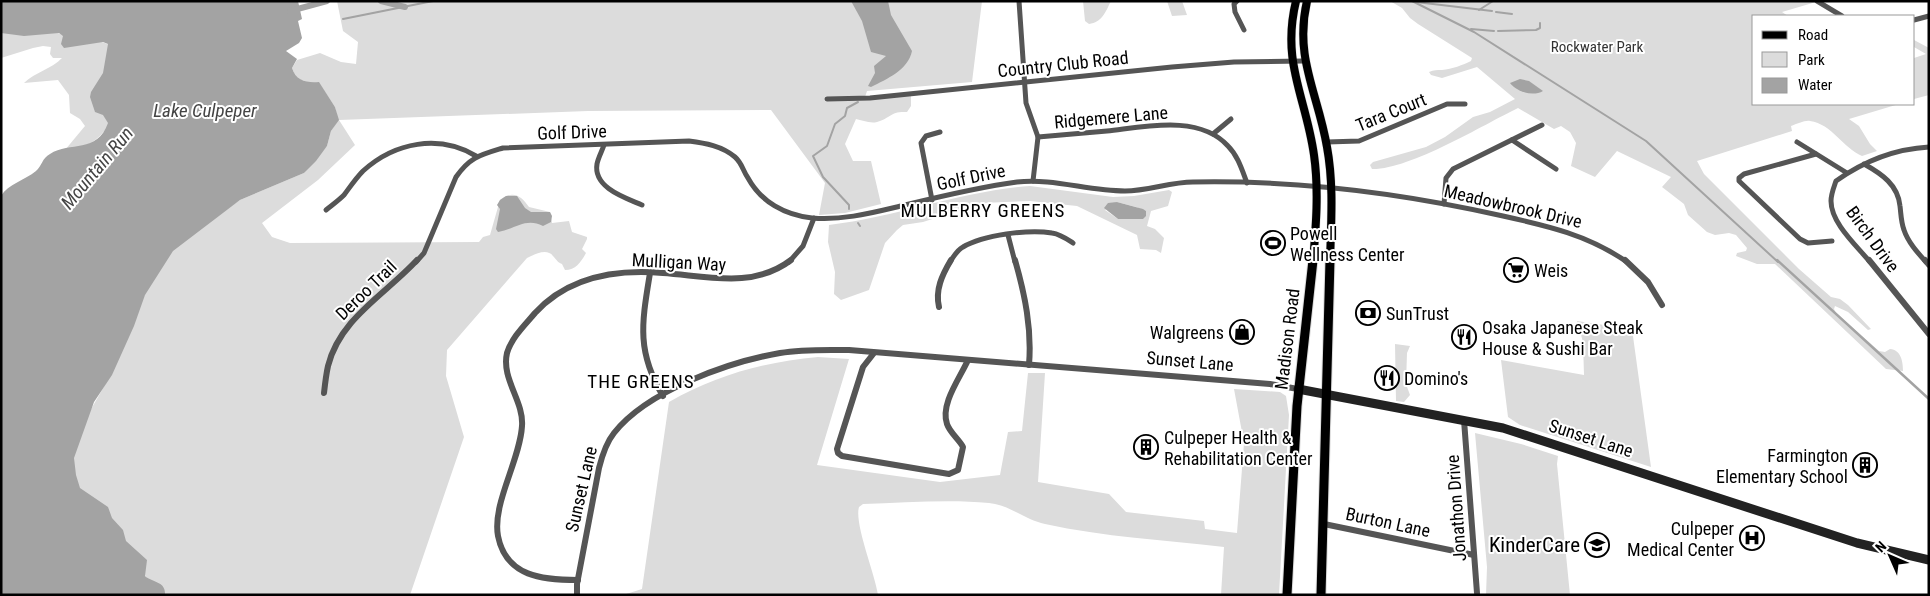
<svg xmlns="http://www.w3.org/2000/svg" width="1930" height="596" viewBox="0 0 1930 596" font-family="'Roboto Condensed',sans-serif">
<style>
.green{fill:#dcdcdc;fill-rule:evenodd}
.water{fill:#a3a3a3}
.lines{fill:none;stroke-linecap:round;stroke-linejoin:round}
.stream-far1{stroke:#a3a3a3;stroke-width:2}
.stream{stroke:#a3a3a3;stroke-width:2.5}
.canal{stroke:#a3a3a3;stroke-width:6}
.primary-far1-casing{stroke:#dbdbdb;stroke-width:9}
.primary-casing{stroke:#dbdbdb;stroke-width:11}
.street-far1{stroke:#555;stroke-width:5}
.street{stroke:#555;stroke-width:6}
.secondary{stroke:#222;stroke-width:9}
.primary-far1{stroke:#000;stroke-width:8}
.primary{stroke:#000;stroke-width:9}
.labels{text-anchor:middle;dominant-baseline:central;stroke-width:4;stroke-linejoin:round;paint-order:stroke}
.far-park-label{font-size:15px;fill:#333;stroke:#fff}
.street-label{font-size:18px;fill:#000;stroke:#fff}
.poi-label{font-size:18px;fill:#000;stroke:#fff;text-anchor:start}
.water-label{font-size:19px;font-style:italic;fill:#444;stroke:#fff}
.neighbourhood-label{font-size:19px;letter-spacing:1px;fill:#000;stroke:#fff}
.near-poi-label{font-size:21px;fill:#000;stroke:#fff;text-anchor:end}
</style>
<rect width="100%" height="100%" fill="#fff"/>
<g class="green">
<path d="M337,1H982L972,82L867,91L864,100L911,95V106L907,112C890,111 891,118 877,122C870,124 862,120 856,119L845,144L853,161H871L881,204L845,213L819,215L825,183L771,110L588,111L339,120L355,145L318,180L262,223L272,237L290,243L479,242L483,237L490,235L500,200C512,190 521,195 529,207L550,212L552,223L569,221L572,232L587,237V239L582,249L586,253C581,262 576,270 565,270L562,264C557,262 557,260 553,256C547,248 535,254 527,258L447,350L446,376L464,437L410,595H159L101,513L61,478L82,425L106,383L163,253L240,200L304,173L327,146L331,131L338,120L335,107L319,83C307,83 296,81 292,68L297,60L320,53L341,62L356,64L358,42L343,31Z"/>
<path d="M1083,1H1111C1105,13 1102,22 1089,24L1085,21Z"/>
<polygon points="1167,1 1182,1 1187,15 1172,16"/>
<path d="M1390,1L1816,2L1782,12L1788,16H1754V104H1899L1849,119L1859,126L1870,144L1877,151L1862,156C1843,148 1832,124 1810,121C1805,120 1797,124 1791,126L1792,131L1697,161L1704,174L1799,269L1831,297L1840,299L1848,305L1871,329L1868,330L1848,312L1835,306L1834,309L1836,313L1879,351L1885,352L1890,349C1901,350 1903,361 1903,371L1886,369L1775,264H1757L1736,256L1737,253L1746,251L1747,248L1736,235L1729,233L1715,235L1707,232L1688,215L1684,204L1662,187L1671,177L1617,151L1595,177L1571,166L1576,143L1570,132L1561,126L1554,129L1518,108C1483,125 1409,170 1372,169L1370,165L1373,162L1426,147L1445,137L1473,117L1490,112L1515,99L1477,67L1442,78L1431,75L1429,72C1434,70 1437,70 1442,70C1452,69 1463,65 1471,61L1472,58L1418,24L1410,18L1402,8Z"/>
<path d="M1,33H58C74,41 93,37 110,45L106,114L111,123C94,144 91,145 65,150L85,126L80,119L70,113L69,95L58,80L24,83C35,72 52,69 62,58H53L50,54L51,47L43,46L33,48L1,58Z"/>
<polygon points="1914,40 1929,48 1929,95 1914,99 1914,58 1926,54 1914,47"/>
<path d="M1030,186L1113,197L1134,196L1169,190L1172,192L1168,206L1151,211L1147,226L1155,229L1164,238L1161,253L1156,250L1140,249L1137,235L1077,206L1030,201L982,203L923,222L903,225L897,230L885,243L869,290L841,300L834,294L835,272L828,242L829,225C897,217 962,191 1030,186ZM1117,202L1136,207L1146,211L1118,219L1105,210Z"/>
<polygon points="1577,321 1632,329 1651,467 1520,425 1508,417 1501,360 1584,375 1583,342"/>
<polygon points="1395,344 1410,346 1407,353 1406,384 1410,395 1404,402 1396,401"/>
<path d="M818,357L849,359L817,465L940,482L1000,475L1008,432L1022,431L1028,373H1045L1038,482L1109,494L1126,512L1204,521L1205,529L1237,533L1244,443L1234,389L1280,392L1286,396L1289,415L1279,595H1221L1224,547C1165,540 1104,537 1045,524C1025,520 1010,505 989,503C948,499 904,503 863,504L859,507C854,523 875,574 878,595H623L642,589L669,402C717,375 764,362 818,357Z"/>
<polygon points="1475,433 1521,444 1558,456 1557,464 1570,595 1486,595 1487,567"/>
</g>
<g class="water">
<path d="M1,1H298L302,19L298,21L302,38L299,43L286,51L297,59L292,68C296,81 307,83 319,82L335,107L339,120L331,131L327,146L316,161L304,173L240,200L173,251L145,295L134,326L112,375L94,402L74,458L76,475L80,488L108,507L112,518L123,530L126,541L147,560L145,576C153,583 166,581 165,595H1V196C8,184 25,180 36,171C42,166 42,158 50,154C70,141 97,154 108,123L103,115L95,112L90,97L91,92L103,73L108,44L103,42L64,48L61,44L63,36L59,33L24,36L1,33Z"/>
<path d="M851,1H888L891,15L912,51C908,70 887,79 871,87L868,86L875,73L874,66L886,56L871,52L862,21Z"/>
<path d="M1520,79L1529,81L1543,91C1533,97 1517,92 1510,83Z"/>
<path d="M506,196H517L525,208L531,212H550L552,216L551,222L543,226C526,217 515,229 498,232L496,229L500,209L497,205L500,200Z"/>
<polygon points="1117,202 1143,209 1146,211 1146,216 1143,219 1118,219 1104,208 1108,203"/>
</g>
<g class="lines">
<g class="stream-far1">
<polyline points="1412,1 1474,32 1646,141 1778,262"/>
<polyline points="1416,2 1492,11"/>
<polyline points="1479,10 1493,1"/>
<polyline points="1496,12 1512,14"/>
<polyline points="343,19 433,1"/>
<polyline points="1471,29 1494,31"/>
<polyline points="1498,31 1536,30 1540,28 1540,23"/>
<polyline points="849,209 849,205 823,177 813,156 827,146 835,124 845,116 847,108 858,102"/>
<polyline points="858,223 860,226"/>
</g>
<polyline class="stream" points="1777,260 1929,399"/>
<g class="canal">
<polyline points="381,1 405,7"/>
<polyline points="290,11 327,1"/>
</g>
<defs>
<g id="primary-far1">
<path d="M1296,1C1281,63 1306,97 1314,155C1319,190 1316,226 1313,262"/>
<path d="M1307,1C1294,58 1318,93 1327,147C1334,185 1331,223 1330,262"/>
</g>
<g id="primary">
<polyline points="1287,595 1297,406 1313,260"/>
<polyline points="1321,595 1330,260"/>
</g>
</defs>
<use href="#primary-far1" class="primary-far1-casing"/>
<use href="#primary" class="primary-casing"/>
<g class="street-far1">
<polyline points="1019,1 1026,103 1038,137 1033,181"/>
<polyline points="1237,1 1234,4 1235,12 1244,30"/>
<polyline points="1817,1 1842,16"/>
<polyline points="1914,20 1929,16"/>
<polyline points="827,99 870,98 1172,67 1234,62 1303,61"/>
<polyline points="1213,134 1231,119"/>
<path d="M1038,137C1061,135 1084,133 1107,131C1144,127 1199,114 1228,146C1238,156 1242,170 1247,183"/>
<polyline points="1512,140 1556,169"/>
<polyline points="1327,142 1359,141 1447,104 1465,104"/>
<polyline points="1797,142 1847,173"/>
<path d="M604,145C602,151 598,158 597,164C593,188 626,198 642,205"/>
<polyline points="1816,154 1744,174 1739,178 1739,181 1800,239 1808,243 1832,241"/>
<path d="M1864,164C1882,174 1898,185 1900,206C1901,214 1901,222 1904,230C1908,242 1917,252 1926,262"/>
<polyline points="932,200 921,143 926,136 940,132"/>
<polyline points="1444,204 1446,178 1453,169 1542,125"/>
<path d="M326,210C332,205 338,201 344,195C350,187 356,178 363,171C395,142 439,134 476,156"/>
<polyline points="1008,235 1015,262"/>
<path d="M416,262L424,253L456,177C470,157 480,155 503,148L689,141C705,143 722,146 735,157C742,163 743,171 748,178C761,202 785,215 812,218C843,221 875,212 905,205C942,196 979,187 1017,182C1053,178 1088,191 1125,191C1148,191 1170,182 1193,182C1297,180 1402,193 1503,216C1548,226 1588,235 1627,262"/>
<polyline points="789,262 803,246 814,218"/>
<path d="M950,262C954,256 957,250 963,247C983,235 1029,229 1052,233C1060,234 1067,239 1073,243"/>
<path d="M1870,262C1856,245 1831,223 1831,201C1831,194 1834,187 1836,181C1864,161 1894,149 1929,147"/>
</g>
<g class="street">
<path d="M1015,260C1025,295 1032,329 1029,365"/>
<polyline points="1625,260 1648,282 1662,305"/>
<polyline points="1869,260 1929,334"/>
<polyline points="1925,260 1929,265"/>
<path d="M650,273C642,322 636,351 663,396"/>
<path d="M939,307C935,290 942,275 951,260"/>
<path d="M874,353L863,367L837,449L838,453L842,456L949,474L958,470L963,447C959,439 950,433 947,424C940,404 960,378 968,360"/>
<path d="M324,393C325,384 326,375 328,366C340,318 386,294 417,260"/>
<polyline points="1464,420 1477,593"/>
<polyline points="1324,524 1474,555"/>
<path d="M578,580C543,580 506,577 498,536C492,504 520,460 522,426C524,401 501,379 507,353C512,337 525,325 535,313C568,277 616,269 663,273C707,276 753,289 791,260"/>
<path d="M577,595V584L599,468C602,456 606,443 614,433C647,391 728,362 780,353C803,349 826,350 849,350L1270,384L1298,389"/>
</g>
<polyline class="secondary" points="1298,389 1503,428 1857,543 1929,560"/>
<use href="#primary-far1" class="primary-far1"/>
<use href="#primary" class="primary"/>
</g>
<defs>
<symbol id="stadium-ring" viewBox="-11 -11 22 22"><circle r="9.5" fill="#fff" stroke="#000" stroke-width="1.5"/><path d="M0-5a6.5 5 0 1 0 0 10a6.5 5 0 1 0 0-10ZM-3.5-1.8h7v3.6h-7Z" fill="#000"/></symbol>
<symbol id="supermarket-ring" viewBox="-11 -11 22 22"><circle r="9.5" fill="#fff" stroke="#000" stroke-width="1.5"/><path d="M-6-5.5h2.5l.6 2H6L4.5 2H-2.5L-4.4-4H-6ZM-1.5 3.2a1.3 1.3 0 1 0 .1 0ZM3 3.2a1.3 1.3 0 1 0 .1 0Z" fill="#000"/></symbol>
<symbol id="bank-ring" viewBox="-11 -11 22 22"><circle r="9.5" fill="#fff" stroke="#000" stroke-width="1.5"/><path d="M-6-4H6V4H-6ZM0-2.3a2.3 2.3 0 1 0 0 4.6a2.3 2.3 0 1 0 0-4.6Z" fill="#000"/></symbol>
<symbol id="shop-ring" viewBox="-11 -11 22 22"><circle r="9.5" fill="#fff" stroke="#000" stroke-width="1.5"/><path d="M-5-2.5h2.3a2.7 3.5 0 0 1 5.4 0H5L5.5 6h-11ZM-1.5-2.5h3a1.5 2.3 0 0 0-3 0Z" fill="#000"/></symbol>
<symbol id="restaurant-ring" viewBox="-11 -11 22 22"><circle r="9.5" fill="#fff" stroke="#000" stroke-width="1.5"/><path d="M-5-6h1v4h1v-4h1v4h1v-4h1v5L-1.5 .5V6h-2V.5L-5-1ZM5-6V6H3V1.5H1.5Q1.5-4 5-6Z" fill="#000"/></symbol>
<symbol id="building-ring" viewBox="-11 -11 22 22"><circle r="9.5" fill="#fff" stroke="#000" stroke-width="1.5"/><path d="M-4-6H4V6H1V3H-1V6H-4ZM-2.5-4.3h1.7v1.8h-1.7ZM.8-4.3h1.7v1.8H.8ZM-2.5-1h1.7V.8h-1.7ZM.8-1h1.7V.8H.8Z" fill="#000"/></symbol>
<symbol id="hospital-ring" viewBox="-11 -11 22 22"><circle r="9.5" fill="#fff" stroke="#000" stroke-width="1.5"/><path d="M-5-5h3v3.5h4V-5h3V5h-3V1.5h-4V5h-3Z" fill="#000"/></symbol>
<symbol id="school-ring" viewBox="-11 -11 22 22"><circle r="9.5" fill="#fff" stroke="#000" stroke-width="1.5"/><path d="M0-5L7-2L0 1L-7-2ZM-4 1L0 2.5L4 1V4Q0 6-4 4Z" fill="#000"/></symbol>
</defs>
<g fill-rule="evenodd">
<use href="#stadium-ring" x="1259" y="229" width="28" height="28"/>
<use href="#supermarket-ring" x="1502" y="256" width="28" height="28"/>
<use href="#bank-ring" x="1354" y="299" width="28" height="28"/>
<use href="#shop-ring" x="1228" y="318" width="28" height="28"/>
<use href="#restaurant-ring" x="1450" y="323" width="28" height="28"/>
<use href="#restaurant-ring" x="1373" y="364" width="28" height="28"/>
<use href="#building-ring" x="1132" y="433" width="28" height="28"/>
<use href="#building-ring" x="1851" y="451" width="28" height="28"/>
<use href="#hospital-ring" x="1738" y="524" width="28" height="28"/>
<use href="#school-ring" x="1583" y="531" width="28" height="28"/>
</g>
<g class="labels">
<g class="far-park-label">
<text x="1597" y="47">Rockwater Park</text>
</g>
<g class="street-label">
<text transform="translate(1063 64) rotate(-6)">Country Club Road</text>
<text transform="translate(1391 112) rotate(-22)">Tara Court</text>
<text transform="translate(1111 117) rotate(-5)">Ridgemere Lane</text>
<text transform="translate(572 132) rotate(-2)">Golf Drive</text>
<text transform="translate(971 177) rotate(-12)">Golf Drive</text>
<text transform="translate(1513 206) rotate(13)">Meadowbrook Drive</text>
<text transform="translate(1873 239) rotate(54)">Birch Drive</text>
<text transform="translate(679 262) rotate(3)">Mulligan Way</text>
<text transform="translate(366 290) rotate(-44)">Deroo Trail</text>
<text transform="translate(1287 339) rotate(-83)">Madison Road</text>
<text transform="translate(1190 361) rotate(5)">Sunset Lane</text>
<text transform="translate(1591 438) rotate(18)">Sunset Lane</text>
<text transform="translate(581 489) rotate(-77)">Sunset Lane</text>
<text transform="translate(1456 508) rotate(-94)">Jonathon Drive</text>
<text transform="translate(1388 522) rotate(12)">Burton Lane</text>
</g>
<g class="poi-label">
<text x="1290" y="233">Powell<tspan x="1290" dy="21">Wellness Center</tspan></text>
<text x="1534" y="270">Weis</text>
<text x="1386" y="313">SunTrust</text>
<text x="1482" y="327">Osaka Japanese Steak<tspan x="1482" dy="21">House &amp; Sushi Bar</tspan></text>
<text x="1224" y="332" text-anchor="end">Walgreens</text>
<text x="1404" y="378">Domino's</text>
<text x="1164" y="437">Culpeper Health &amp;<tspan x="1164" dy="21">Rehabilitation Center</tspan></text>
<text x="1848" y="455" text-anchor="end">Farmington<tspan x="1848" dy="21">Elementary School</tspan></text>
<text x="1734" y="528" text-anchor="end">Culpeper<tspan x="1734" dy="21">Medical Center</tspan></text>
</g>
<g class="water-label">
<text x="205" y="110">Lake Culpeper</text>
<text transform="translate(97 168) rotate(-50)">Mountain Run</text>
</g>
<g class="neighbourhood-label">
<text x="983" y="210">MULBERRY GREENS</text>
<text x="641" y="381">THE GREENS</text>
</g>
<g class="near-poi-label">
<text x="1580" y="545">KinderCare</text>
</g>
</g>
<rect width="1930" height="596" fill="none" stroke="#000000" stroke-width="5"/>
<rect x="1752" y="15" width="162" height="90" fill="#ffffff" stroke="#999999"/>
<rect x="1762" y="31" width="25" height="8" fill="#000000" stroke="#999999"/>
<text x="1798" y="40" font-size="15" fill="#000000">Road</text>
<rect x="1762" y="52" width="25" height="15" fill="#dcdcdc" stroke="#999999"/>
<text x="1798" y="65" font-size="15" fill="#000000">Park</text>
<rect x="1762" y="78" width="25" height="15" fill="#a3a3a3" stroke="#999999"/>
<text x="1798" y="90" font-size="15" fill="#000000">Water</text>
<g transform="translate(1890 556) rotate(315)" stroke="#ffffff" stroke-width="4" paint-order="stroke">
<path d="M0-4L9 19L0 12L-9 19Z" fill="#000000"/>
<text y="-8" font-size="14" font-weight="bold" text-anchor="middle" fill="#000000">N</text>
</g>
</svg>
